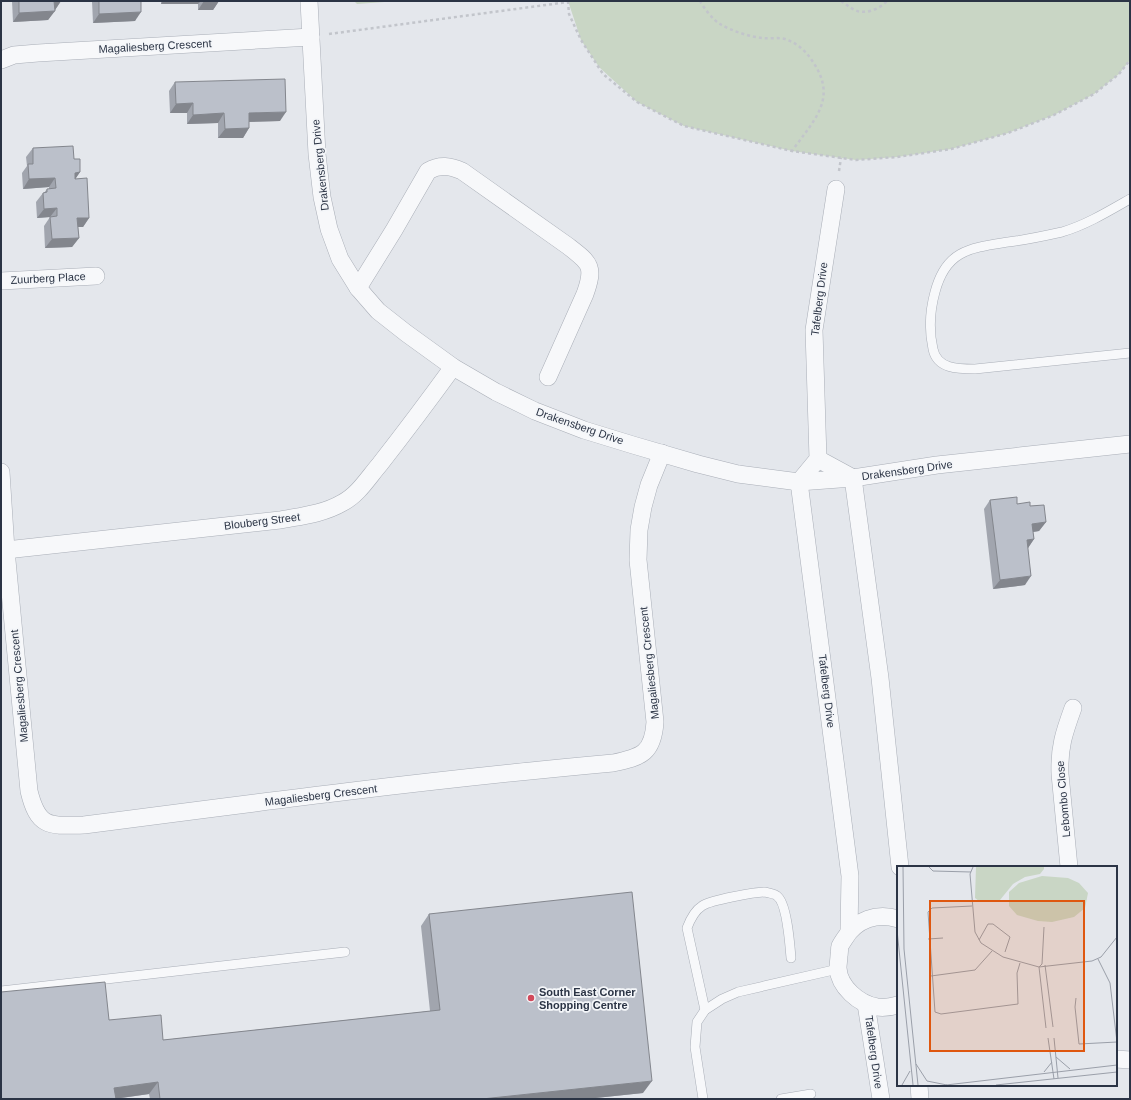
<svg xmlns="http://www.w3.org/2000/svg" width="1131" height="1100" viewBox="0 0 1131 1100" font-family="Helvetica,sans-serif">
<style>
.park{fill:#c9d6c5}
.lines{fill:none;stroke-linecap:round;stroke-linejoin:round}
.service-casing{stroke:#a9aeb7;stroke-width:10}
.minor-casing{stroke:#a9aeb7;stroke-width:18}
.path{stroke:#c2c5cb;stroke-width:2.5;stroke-dasharray:3 3;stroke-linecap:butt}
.service{stroke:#f7f8fa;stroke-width:9}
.minor{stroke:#f7f8fa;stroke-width:17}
.wall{fill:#a1a5ae}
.shaded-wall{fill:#83868d}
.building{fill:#bbc0ca;stroke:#83868d}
.poi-dot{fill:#d1495b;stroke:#f4f6f9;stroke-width:1.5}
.labels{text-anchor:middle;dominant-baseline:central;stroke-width:3.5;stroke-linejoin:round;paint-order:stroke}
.street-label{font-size:11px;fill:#2b3445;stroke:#f4f6f9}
.poi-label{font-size:11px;font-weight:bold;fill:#2b3445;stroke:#f4f6f9;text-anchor:start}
.inset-road{fill:none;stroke:#9a9fa9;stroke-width:1}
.view{fill:#df570f;fill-opacity:0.15;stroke:#df570f;stroke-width:2}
.inset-edge{fill:none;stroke:#2b3445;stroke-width:2}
</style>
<rect width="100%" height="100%" fill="#e4e7ec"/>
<g class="park">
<polygon points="354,1 398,1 357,4"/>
<polygon points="568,1 1130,1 1130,60 1119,74 1094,94 1054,115 1008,133 951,149 897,157 856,160 792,151 684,126 637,102 599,67 581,40"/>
</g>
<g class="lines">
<defs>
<g id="service">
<path d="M1130,199C1109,211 1086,225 1062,232C1044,236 1026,240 1008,242C970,248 946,250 935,292C930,310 929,331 933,349C937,369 958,369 975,369L1130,353"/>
<polyline points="1,991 345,952"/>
<path d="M705,1010L687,928C690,920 694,911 702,906C710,900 756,892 765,892C768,893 775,894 777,896C787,903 790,946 791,958"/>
<polyline points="703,1099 695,1047 697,1022 705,1010 722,999 738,992 838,969"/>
<polyline points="781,1099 811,1094"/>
</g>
<g id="minor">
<polyline points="309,1 317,154 322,197 329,229 340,259 358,288 378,311 406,333 453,367 496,392 535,411 584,430 633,445 698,464 738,474 799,482 853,478 937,465 1130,444"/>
<polyline points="1,60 14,55 38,53 311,37"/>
<polyline points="836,189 814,330 818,459 799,482 850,876 849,931"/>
<polyline points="1,281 96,276"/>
<path d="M358,288L394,230L428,171C440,164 450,166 462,171L568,246C590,263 595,266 585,294L548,377"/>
<polyline points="818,459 853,478 880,678 900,867"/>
<path d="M1,472L6,550L29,791C38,828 49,826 84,825C260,802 436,779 613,763C642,757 653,753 655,722L638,560L639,530L643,507L649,485L662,453"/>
<path d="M6,550L280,520C301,516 323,514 342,503C358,495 368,478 380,464C405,432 429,400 453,367"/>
<path d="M1069,867L1060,774C1059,747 1064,733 1073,708"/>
<path d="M898,919C877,912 856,920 845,938C843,941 841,944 840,946C839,949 840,953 839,955C839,959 838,964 838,968C839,987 859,1004 877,1007C884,1008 891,1007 898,1005"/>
<polyline points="866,1004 881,1099"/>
<polyline points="1116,1059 1130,1060"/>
<polyline points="919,1085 920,1099"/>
</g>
</defs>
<use href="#service" class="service-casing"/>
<use href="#minor" class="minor-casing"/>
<g class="path">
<polyline points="568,1 569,14 581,40 603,74 637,102 684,126 792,151 856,160 897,157 951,149 1008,133 1054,115 1094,94 1119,74 1130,60"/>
<path d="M700,1C703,7 714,21 720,24C732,31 750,37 763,38C770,39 778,37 785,39C797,43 806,51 813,62C838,99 814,120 792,151"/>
<path d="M841,1C846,4 850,8 855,10C865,15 880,9 887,1"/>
<polyline points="329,34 568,2"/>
<polyline points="839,171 841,158"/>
</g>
<use href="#service" class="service"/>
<use href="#minor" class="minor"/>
</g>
<g class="wall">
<polygon points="12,1 61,1 55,10 48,20 13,22"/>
<polygon points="92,1 141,1 135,21 93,23"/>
<polygon points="161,1 237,1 236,2 219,1 213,10 198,10 198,4 161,4"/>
<polygon points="175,82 280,121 249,122 249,128 243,138 218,138 218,123 187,124 187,113 170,113 169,91"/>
<polygon points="33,148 74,159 80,172 75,179 89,218 83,227 78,227 79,238 72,247 45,248 44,226 50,217 37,218 36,202 43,193 44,193 47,189 49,189 49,187 23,189 22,173 27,166 26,157"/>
<polygon points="990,500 1030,506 1046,522 1039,531 1033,532 1034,539 1028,548 1025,585 993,589 984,509"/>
<polygon points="429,914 643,1093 586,1099 150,1099 149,1094 115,1099 109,1020 163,1040 430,1011 421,926"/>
</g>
<g class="shaded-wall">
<polygon points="54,1 61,1 55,10 48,10"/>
<polygon points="163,1 201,1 198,4 161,4"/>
<polygon points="204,1 237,1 236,2 219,1 213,10 198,10"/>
<polygon points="55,11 48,20 13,22 19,13"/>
<polygon points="141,12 135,21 93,23 99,14"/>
<polygon points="193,103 187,113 170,113 176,104"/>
<polygon points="286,112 280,121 242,122 249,113"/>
<polygon points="224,113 218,123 187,124 193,115"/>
<polygon points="249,128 243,138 218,138 225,129"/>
<polygon points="80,172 74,181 75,173"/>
<polygon points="55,178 49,187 23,189 29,179"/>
<polygon points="57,208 50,217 37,218 44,209"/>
<polygon points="77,218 89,218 83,227 71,227"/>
<polygon points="79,238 72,247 45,248 52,239"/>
<polygon points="1046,522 1039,531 1026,533 1032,524"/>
<polygon points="1034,539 1028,548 1027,540"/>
<polygon points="1031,576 1025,585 993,589 1000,580"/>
<polygon points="652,1081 643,1093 586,1099 482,1099"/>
<polygon points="158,1082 149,1094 113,1099 114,1088"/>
</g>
<g class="building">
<polygon points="19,1 56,1 54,1 55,11 19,13"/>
<polygon points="99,1 141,1 141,12 99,14"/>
<polygon points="285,79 286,112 249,113 249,128 225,129 224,113 193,115 193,103 176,104 175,82"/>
<polygon points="73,146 74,159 80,159 80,172 75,173 75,179 87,178 89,218 77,218 79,238 52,239 50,217 57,216 57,208 44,209 43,193 47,192 47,189 56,188 55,178 29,179 28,164 33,164 33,148"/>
<polygon points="1017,497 1017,504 1030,502 1030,506 1044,505 1046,522 1032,524 1034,539 1027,540 1031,576 1000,580 990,500"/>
<polygon points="632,892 652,1081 482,1099 160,1099 158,1082 114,1088 116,1099 1,1099 1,992 105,982 109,1020 161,1015 163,1040 440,1010 429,914"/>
</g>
<circle class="poi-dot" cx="531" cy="998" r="4"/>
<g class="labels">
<g class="street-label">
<text transform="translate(155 46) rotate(-3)">Magaliesberg Crescent</text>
<text transform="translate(320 165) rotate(-96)">Drakensberg Drive</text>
<text transform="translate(48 278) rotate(-3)">Zuurberg Place</text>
<text transform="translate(819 299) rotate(-83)">Tafelberg Drive</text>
<text transform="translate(580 426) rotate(19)">Drakensberg Drive</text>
<text transform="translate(907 470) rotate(-8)">Drakensberg Drive</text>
<text transform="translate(262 521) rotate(-7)">Blouberg Street</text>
<text transform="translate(649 663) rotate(-96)">Magaliesberg Crescent</text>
<text transform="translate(19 686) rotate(-95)">Magaliesberg Crescent</text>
<text transform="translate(827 691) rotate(83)">Tafelberg Drive</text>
<text transform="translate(321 795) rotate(-7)">Magaliesberg Crescent</text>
<text transform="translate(1063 799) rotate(-95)">Lebombo Close</text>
<text transform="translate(874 1052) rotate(82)">Tafelberg Drive</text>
</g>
<g class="poi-label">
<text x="539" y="992">South East Corner<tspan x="539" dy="13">Shopping Centre</tspan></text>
</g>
</g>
<g transform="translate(897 866)">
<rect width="220" height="220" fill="#e4e7ec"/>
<path d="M79,1H147V3L143,8L128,11L116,18L103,34L82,35L78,32ZM145,10L171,12L182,17L191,27L188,42L177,51L155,56L141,55L120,49L112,40V26L122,17Z" fill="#c9d6c5"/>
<path class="inset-road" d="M6,1L7,83L21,219M32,1L36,5L74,6M76,1L73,8L78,66L84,77L106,91L142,101L195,95L204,91L220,71M75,40L35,42L31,46L38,146L44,148L121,138L120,107L123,97M147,61L145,98L142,101L149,162M0,64L16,219M31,73L46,72M82,74L91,58H96L113,71L108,86M201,93L213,117L220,176M148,99L156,161M34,110L78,104L95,85M179,132L178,141L182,178L220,176M151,172L157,213M157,172L161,212M159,191L173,203M19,198L30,215L50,219M147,206L155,196M5,219L13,205M49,219L220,199M99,219L220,206"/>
<path class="view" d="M33,35H187V185H33Z"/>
<rect width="220" height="220" class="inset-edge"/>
</g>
<rect width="1131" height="1100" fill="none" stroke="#2b3445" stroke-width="4"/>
</svg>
